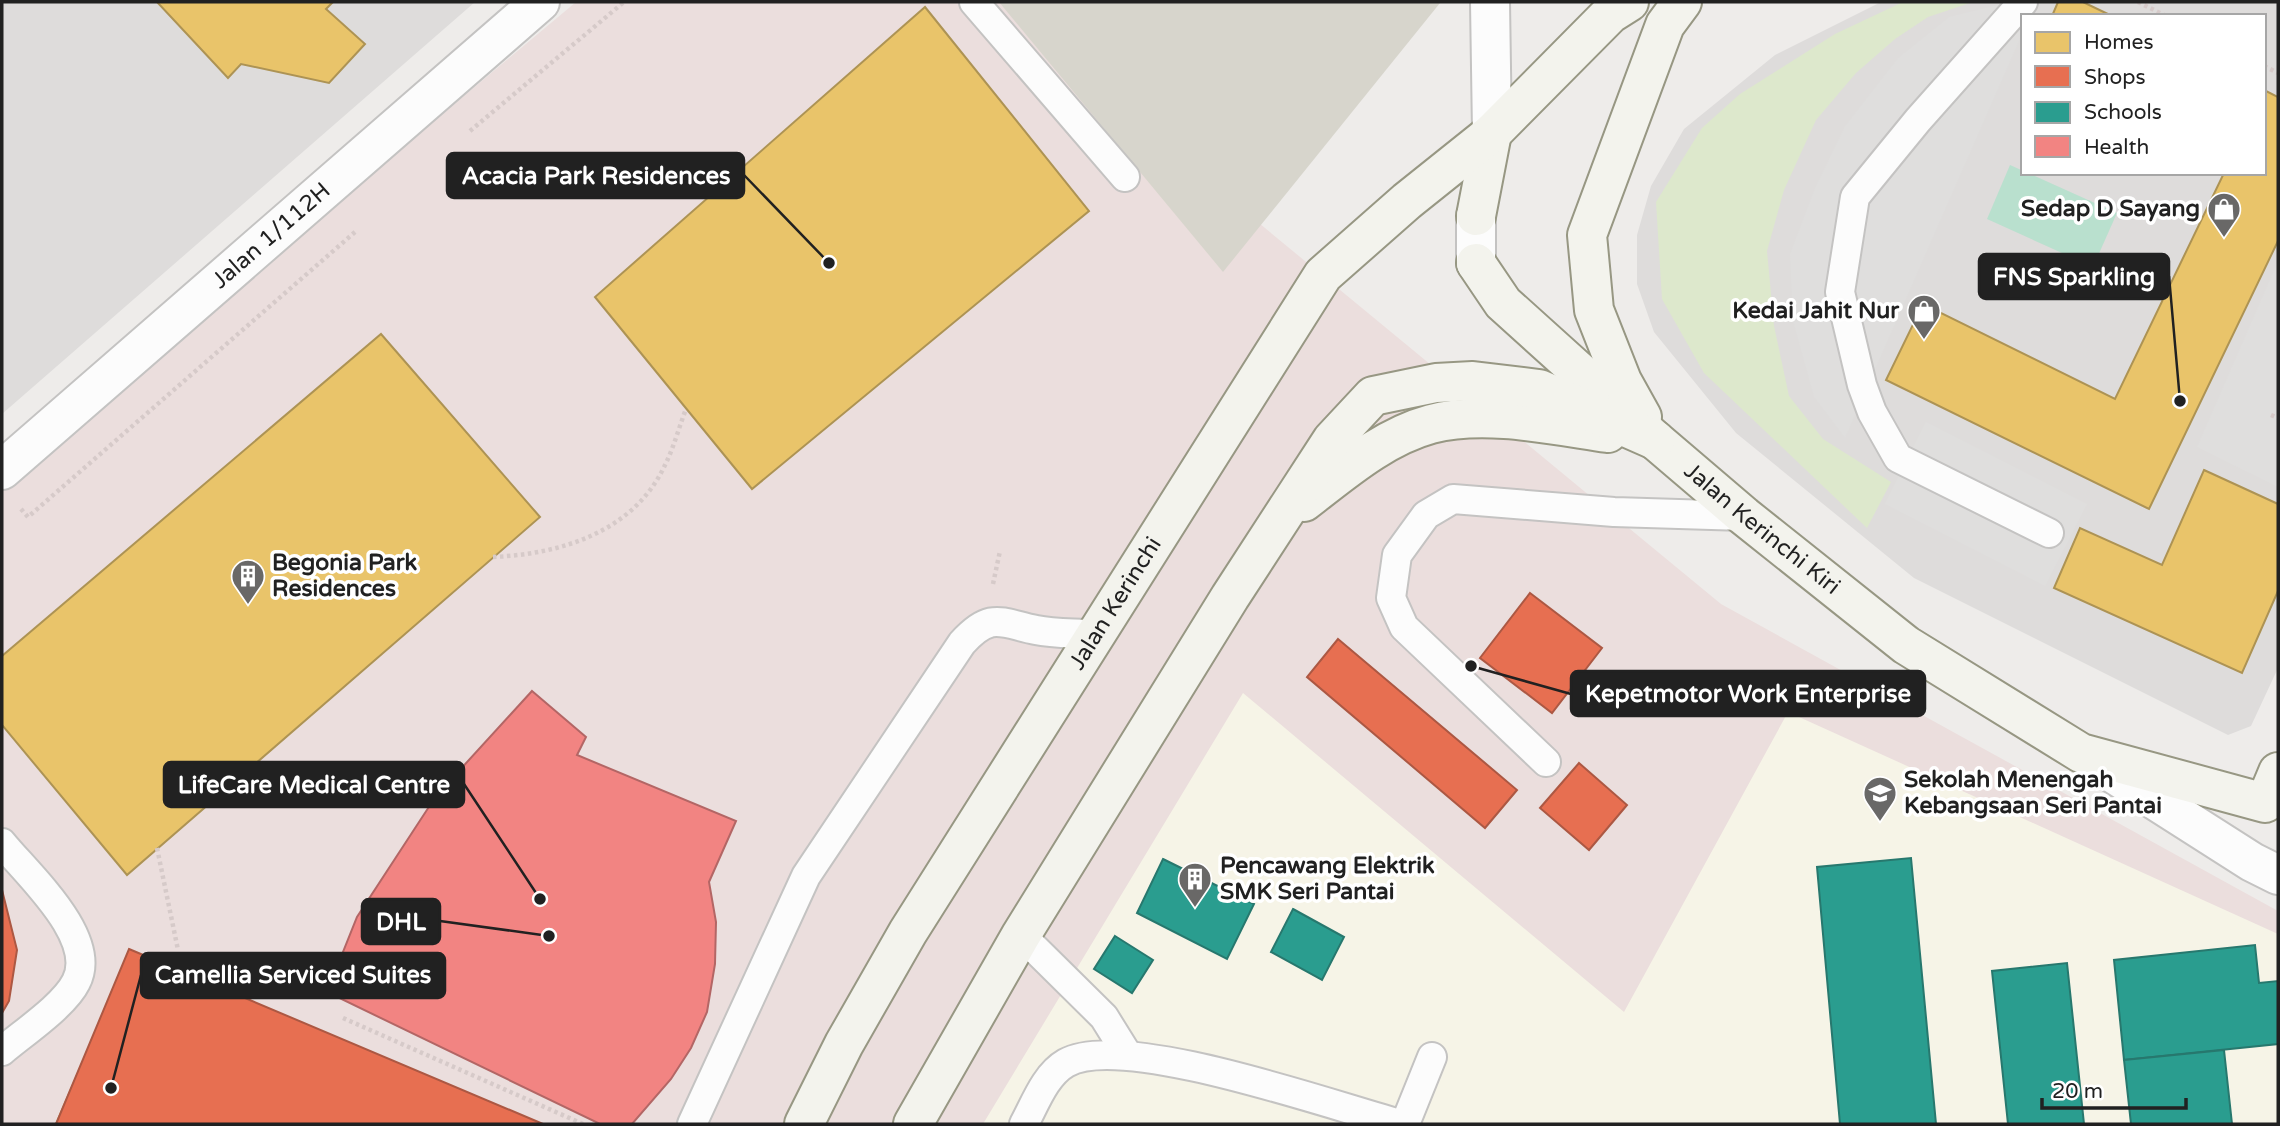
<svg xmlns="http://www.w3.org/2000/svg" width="2280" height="1126" viewBox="0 0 2280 1126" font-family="'Varela Round',sans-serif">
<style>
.residential{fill:#dedcdb;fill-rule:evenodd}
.commercial{fill:#ebdedd}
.education{fill:#f6f4e7}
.construction{fill:#d7d5cc}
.grass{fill:#dde8cc}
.pitch{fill:#b9e0ce}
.parking{fill:#dfdedd}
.homes{fill:#e9c46a;stroke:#ad9354;stroke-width:2}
.shops{fill:#e76f51;stroke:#ac5843;stroke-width:2}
.schools{fill:#2a9d8f;stroke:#27786e;stroke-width:2}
.health{fill:#f28482;stroke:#b36665;stroke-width:2}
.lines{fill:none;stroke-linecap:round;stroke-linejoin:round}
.service-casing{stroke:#c4c3c2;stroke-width:32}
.minor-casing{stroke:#c4c3c2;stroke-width:42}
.tertiary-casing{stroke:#c4c3c2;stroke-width:42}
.secondary-casing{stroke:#979783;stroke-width:42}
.path{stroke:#d6cac9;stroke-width:4.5;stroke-dasharray:3.5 3.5;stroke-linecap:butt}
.service{stroke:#fcfcfc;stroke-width:28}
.minor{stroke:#fcfcfc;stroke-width:38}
.tertiary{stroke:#fcfcfc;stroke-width:38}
.secondary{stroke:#f3f3ed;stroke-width:38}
.labels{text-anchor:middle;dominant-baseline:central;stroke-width:7;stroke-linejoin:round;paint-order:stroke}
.poi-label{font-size:23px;font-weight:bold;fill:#212121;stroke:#fff;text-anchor:start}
.street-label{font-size:23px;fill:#212121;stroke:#fff}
.leader{fill:none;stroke:#212121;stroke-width:2.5}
.callout-dot{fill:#212121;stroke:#fff;stroke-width:2.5}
.callout{fill:#212121;stroke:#212121;stroke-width:2.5}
.callout-label{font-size:24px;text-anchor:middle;font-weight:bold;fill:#fff}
</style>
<rect width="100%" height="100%" fill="#eeecea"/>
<g class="residential">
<polygon points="2,2 475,2 2,414"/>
<path d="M1881,2H2278V668L2251,726L2228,735L1914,578L1736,433L1654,332L1637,284V235L1651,186L1684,129L1775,55ZM2023,16H2264V173H2023Z"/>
</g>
<polygon class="commercial" points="576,2 1418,2 1237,205 1721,604 2278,911 2278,1124 2,1124 2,483"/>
<polygon class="education" points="1243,693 1624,1012 1788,712 2278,934 2278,1124 983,1124"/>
<polygon class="construction" points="999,2 1439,2 1440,3 1223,272"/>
<polygon class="grass" points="1903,2 1973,2 1928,17 1895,39 1856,73 1816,120 1784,190 1767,251 1774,326 1789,396 1823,439 1891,482 1867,528 1704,373 1662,299 1656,202 1702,128 1740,94 1835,34"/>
<polygon class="pitch" points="2010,165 2117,213 2093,267 1987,219"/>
<g class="parking">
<polygon points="2010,2 2034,7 2030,16 2023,16 2023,32 1845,438 1814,397 1793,321 1790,254 1815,188 1845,126 1898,58 1949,17"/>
<polygon points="2278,261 2278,487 2197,447"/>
<polygon points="1926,422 2087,504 2045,586 1885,504"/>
</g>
<g class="homes">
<polygon points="157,2 333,2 326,9 365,44 329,83 241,64 228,78"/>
<polygon points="2058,2 2083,2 2112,16 2052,16"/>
<polygon points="925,7 1089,211 752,489 595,297"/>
<polygon points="2264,90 2278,97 2278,241 2149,509 1886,380 1923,304 2115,399 2224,173 2264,173"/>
<polygon points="381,334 540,517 127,875 2,725 2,656"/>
<polygon points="2204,470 2278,504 2278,591 2242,673 2054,588 2080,528 2162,565"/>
<polygon points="84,1059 191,1104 205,1070 334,1124 56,1124"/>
</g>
<g class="shops">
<polygon points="1530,593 1602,648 1552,713 1480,658"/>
<polygon points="1338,639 1517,790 1485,828 1307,677"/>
<polygon points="1579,763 1627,805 1589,850 1540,808"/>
<polygon points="2,890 17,950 9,1001 2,1013"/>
<polygon points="129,949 543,1124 56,1124"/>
</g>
<g class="schools">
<polygon points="1911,858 1936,1124 1840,1124 1817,867"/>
<polygon points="1163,859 1254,904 1227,959 1137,913"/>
<polygon points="1293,909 1344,937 1322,980 1271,952"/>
<polygon points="1115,936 1153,960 1132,993 1094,969"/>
<polygon points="2255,945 2259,983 2278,981 2278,1044 2124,1060 2114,960"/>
<polygon points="2067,963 2084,1124 2008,1124 1992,971"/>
<polygon points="2224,1050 2232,1124 2131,1124 2124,1060"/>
</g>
<polygon class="health" points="532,691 586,737 577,755 736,821 709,882 716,922 715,964 707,1012 691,1048 671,1079 632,1124 600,1124 327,992 357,917 436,796"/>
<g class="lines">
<defs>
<g id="service">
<polyline points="974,2 1125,177"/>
<polyline points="2023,2 1918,120 1855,197 1840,292 1862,385 1872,412 1898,458 2049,533"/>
<polyline points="1546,762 1404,627 1391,598 1397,555 1426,515 1453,499 1614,512 1744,516"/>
<path d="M2,843C28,875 99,938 76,982C64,1006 23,1033 2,1051"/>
<polyline points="1021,935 1104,1017 1127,1054"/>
<path d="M692,1124L806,876L962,643C991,611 1001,623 1036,630C1055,634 1077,633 1097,635"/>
<path d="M1024,1124C1035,1104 1045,1075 1066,1063C1122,1031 1333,1106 1400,1124"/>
<polyline points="1405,1124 1432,1057"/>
</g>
<g id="minor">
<polyline points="1490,2 1492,133"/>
<path id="s1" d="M2,470L540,2"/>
</g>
<g id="tertiary">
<polyline points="1476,216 1476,263"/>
<polyline points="2092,760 2252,862 2278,875"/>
</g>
<g id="secondary">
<polyline points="1476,216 1492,133"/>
<path id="s2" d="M1476,263L1503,303L1655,440L1744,516L1906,645L2081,753L2265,803L2278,772"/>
<polyline points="1642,417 1622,381 1594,310 1587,235 1665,25 1682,2"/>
<path d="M1304,502C1343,472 1383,437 1431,424C1485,410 1553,425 1608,433"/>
<path id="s3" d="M804,1124L844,1044L908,932L1323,275L1407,201L1492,133L1610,14L1629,2"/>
<polyline points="913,1124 1021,935 1230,597 1332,440 1373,396 1436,383 1473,381 1539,389 1655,440"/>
</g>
</defs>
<use href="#service" class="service-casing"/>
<use href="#minor" class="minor-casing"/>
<use href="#tertiary" class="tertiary-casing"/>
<use href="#secondary" class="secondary-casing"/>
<g class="path">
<polyline points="2138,2 2166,16"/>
<polyline points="2264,66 2278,73"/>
<polyline points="470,131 624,2"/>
<polyline points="2271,415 2278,418"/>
<polyline points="21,509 28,517 355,232"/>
<path d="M493,557C561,554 634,532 665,465C674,447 679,427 686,409"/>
<polyline points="993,584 1000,551"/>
<polyline points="157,848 178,950"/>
<polyline points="343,1018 583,1124"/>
</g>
<use href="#service" class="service"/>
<use href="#minor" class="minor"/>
<use href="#tertiary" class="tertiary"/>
<use href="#secondary" class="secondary"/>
</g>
<defs>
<symbol id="shop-pin" viewBox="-11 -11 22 30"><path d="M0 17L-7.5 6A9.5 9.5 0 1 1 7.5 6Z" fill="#696867" stroke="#fff"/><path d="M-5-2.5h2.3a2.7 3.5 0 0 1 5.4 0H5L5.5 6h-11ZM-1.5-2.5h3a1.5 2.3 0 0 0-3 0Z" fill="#fff"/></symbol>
<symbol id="building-pin" viewBox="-11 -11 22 30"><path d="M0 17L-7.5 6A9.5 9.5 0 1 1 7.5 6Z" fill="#696867" stroke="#fff"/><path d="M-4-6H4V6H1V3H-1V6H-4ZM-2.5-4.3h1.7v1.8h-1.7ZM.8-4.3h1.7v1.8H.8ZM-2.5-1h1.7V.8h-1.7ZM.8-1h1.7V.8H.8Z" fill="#fff"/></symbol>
<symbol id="school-pin" viewBox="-11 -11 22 30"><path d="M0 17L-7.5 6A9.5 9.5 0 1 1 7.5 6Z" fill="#696867" stroke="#fff"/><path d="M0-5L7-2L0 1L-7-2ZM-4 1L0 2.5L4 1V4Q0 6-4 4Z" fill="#fff"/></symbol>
</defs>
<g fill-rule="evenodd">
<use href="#shop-pin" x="2205" y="190" width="38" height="52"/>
<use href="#shop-pin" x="1905" y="292" width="38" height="52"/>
<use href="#building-pin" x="229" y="557" width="38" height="52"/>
<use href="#school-pin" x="1861" y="774" width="38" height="52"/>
<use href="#building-pin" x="1176" y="860" width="38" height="52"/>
</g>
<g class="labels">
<g class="poi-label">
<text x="2200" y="209" text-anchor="end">Sedap D Sayang</text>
<text x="1899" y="311" text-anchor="end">Kedai Jahit Nur</text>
<text x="272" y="563">Begonia Park<tspan x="272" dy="26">Residences</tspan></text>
<text x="1904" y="780">Sekolah Menengah<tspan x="1904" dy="26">Kebangsaan Seri Pantai</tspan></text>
<text x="1220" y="866">Pencawang Elektrik<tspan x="1220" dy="26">SMK Seri Pantai</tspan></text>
</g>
<g class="street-label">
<text stroke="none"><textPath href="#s1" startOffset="357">Jalan 1/112H</textPath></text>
<text stroke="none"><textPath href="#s2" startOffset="392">Jalan Kerinchi Kiri</textPath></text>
<text stroke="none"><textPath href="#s3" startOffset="607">Jalan Kerinchi</textPath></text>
</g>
</g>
<path class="leader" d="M829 263L744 175M2180 401L2169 276M1471 666L1571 694M540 899L464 784M549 936L440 921M111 1088L141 975"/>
<g class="callout-dot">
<circle cx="829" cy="263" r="7"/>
<circle cx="2180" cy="401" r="7"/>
<circle cx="1471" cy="666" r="7"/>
<circle cx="540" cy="899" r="7"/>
<circle cx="549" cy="936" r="7"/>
<circle cx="111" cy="1088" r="7"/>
</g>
<g class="callout">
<rect x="447" y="153" width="297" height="45" rx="7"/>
<rect x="1979" y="254" width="190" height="45" rx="7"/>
<rect x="1571" y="671" width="354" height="45" rx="7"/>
<rect x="164" y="762" width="300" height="45" rx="7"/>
<rect x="362" y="899" width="78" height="45" rx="7"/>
<rect x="141" y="953" width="304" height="45" rx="7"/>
</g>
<g class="callout-label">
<text x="596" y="184">Acacia Park Residences</text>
<text x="2074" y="285">FNS Sparkling</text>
<text x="1748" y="702">Kepetmotor Work Enterprise</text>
<text x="314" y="793">LifeCare Medical Centre</text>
<text x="401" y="930">DHL</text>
<text x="293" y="983">Camellia Serviced Suites</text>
</g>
<rect width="2280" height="1126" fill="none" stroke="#212121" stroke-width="7"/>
<rect x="2021" y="14" width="245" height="161" fill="#ffffff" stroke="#a6a6a6" stroke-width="2"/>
<rect x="2035" y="32" width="35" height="21" fill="#e9c46a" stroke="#a6a6a6" stroke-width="2"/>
<text x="2084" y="49" font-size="21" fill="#212121">Homes</text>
<rect x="2035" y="66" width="35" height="21" fill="#e76f51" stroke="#a6a6a6" stroke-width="2"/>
<text x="2084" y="84" font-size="21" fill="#212121">Shops</text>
<rect x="2035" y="102" width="35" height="21" fill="#2a9d8f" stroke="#a6a6a6" stroke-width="2"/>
<text x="2084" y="119" font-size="21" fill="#212121">Schools</text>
<rect x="2035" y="136" width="35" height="21" fill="#f28482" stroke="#a6a6a6" stroke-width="2"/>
<text x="2084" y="154" font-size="21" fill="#212121">Health</text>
<path d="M2042 1098v10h144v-10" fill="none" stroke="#212121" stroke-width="3.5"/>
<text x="2052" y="1098" font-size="21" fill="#212121" stroke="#ffffff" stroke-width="5" paint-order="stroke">20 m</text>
</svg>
